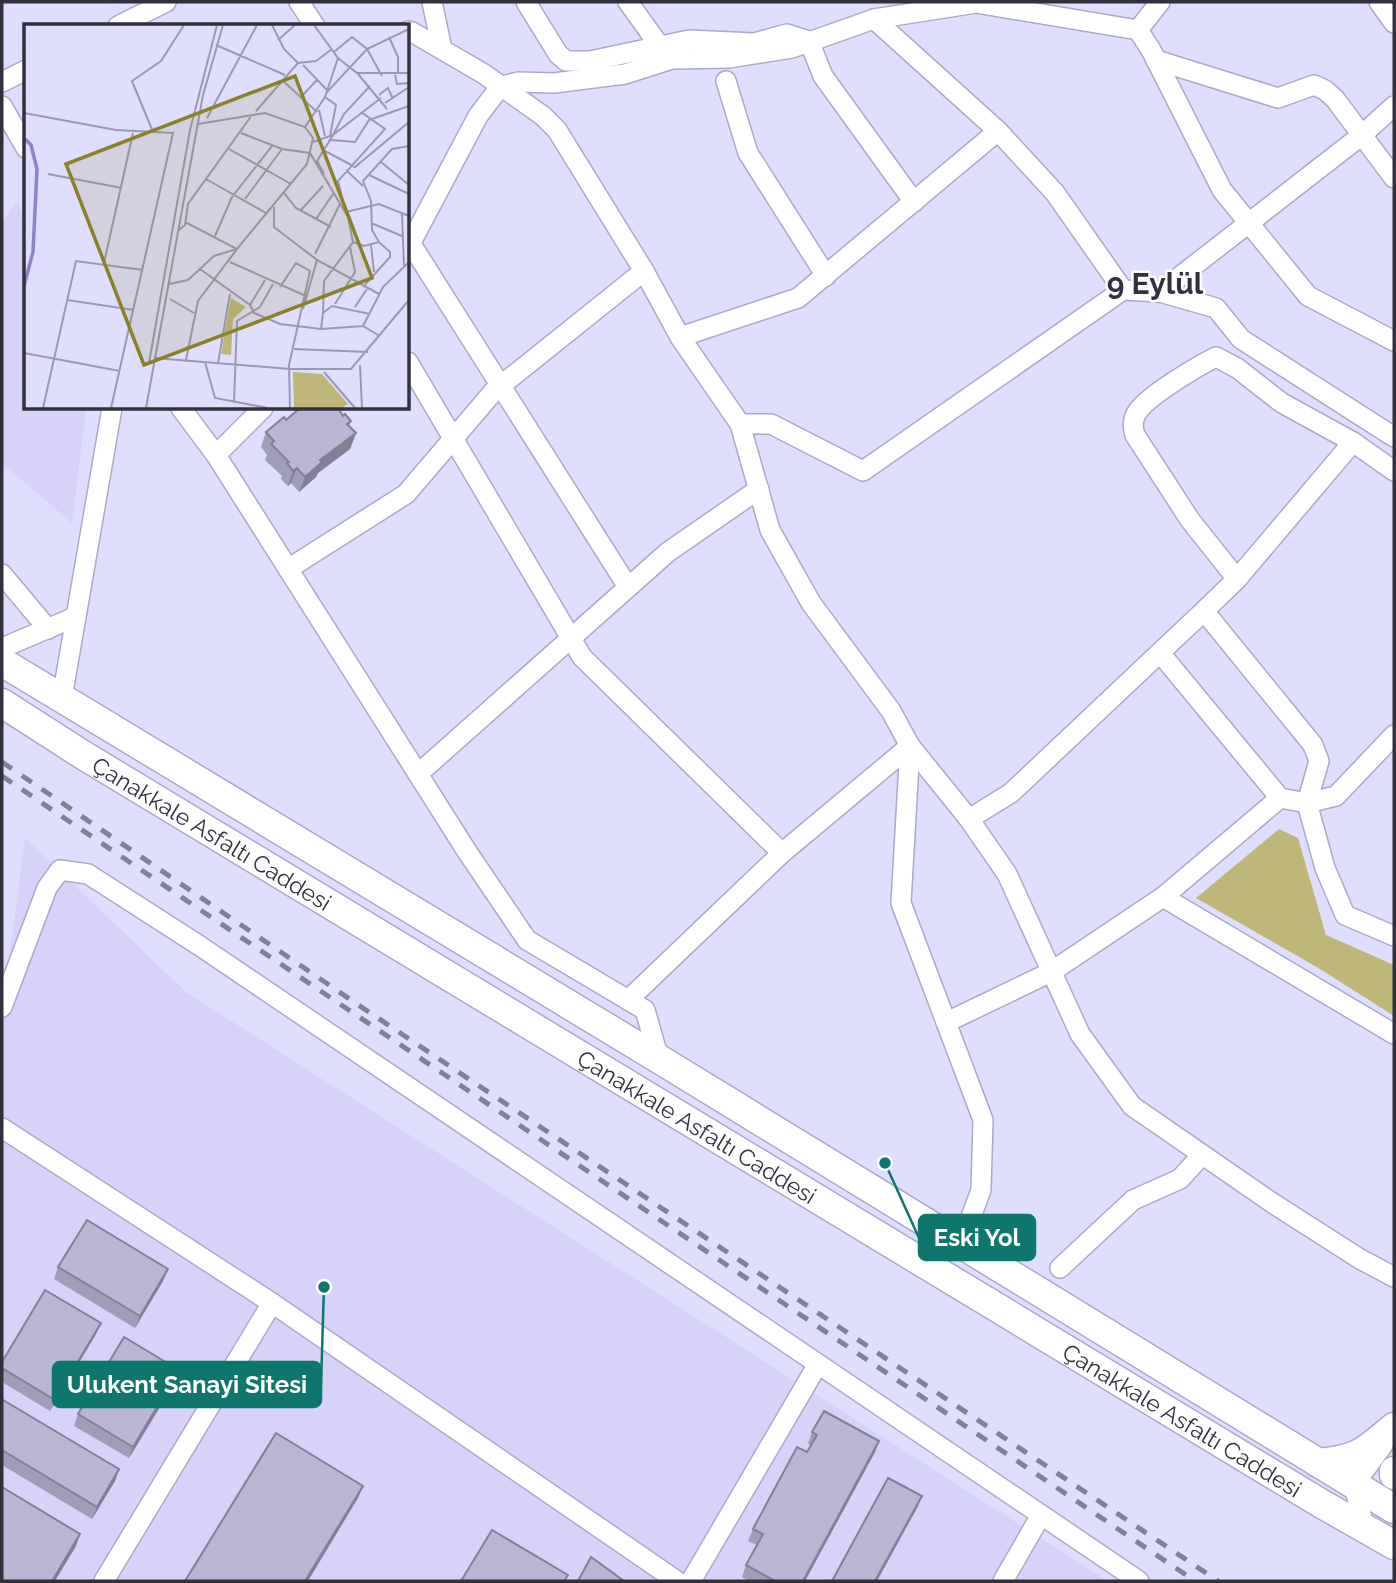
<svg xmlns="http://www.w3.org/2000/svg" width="1396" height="1583" viewBox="0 0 1396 1583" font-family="Raleway,sans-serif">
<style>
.built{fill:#d6d2fa}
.green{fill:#beb778}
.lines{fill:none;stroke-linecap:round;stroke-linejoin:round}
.minor-casing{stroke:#aba9c8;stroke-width:22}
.highway-casing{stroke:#aba9c8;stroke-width:31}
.minor{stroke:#fff;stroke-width:19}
.highway{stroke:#fff;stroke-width:28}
.rail{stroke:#818096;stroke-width:5;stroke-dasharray:12 12;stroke-linecap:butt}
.wall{fill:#9f9db8}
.shaded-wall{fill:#827f96}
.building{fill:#b9b6d6;stroke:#827f96;stroke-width:2}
.labels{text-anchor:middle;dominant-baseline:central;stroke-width:5;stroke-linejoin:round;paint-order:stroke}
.street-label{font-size:23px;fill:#31303c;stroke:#fff}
.district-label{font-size:30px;font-weight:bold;fill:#31303c;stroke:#fff}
.inset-river{fill:none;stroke:#8d85c9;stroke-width:3.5}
.inset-road{fill:none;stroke:#9a98b1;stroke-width:2}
.view{fill:#8b8128;fill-opacity:0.15;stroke:#8b8128;stroke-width:3.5}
.inset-edge{fill:none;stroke:#31303c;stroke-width:3.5}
.leader{fill:none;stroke:#0f766e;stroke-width:2.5}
.callout-dot{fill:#0f766e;stroke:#fff;stroke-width:2.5}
.callout{fill:#0f766e;stroke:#0f766e;stroke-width:2.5}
.callout-label{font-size:24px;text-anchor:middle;font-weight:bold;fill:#fff}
</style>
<rect width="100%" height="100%" fill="#e0deff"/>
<g class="built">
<polygon points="16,203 26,217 26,408 86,408 72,523 2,463 2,222"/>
<polygon points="25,838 186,992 1108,1581 2,1581 2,968 8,968"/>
</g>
<polygon class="green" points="1279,829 1298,838 1326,935 1394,965 1394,1016 1320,969 1196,898"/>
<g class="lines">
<defs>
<g id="minor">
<polyline points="299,2 315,26"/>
<polyline points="432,2 442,49"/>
<polyline points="526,2 558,54 566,61 590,61 689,40 754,43 787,34 809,41 823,76 914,202"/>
<polyline points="628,2 659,45"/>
<polyline points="1379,2 1394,23"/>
<polyline points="874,19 998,131 1055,193 1123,290"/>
<polyline points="118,26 166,2"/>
<polyline points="1138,30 1160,2"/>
<polyline points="408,31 412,32 484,74 543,116 557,130 644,271 680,337 740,424 770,530 811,603 891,711 910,746 901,903 983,1120 981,1190 961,1244"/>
<polyline points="1156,60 1278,98 1314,85 1325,90 1335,99 1394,178"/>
<polyline points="726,81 748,153 826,276"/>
<polyline points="2,82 26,70"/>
<polyline points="2,106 26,148"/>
<polyline points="411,244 628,587"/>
<polyline points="408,248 478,116 500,87 518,82 554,83 625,74 672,59 729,58 792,48 874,19 976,3 1138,30 1151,50 1222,190 1308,296 1394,341"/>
<polyline points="1160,292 1216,308 1241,339 1394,437"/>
<polyline points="680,337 798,298 998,131"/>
<polyline points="408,362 582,657 782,853"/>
<polyline points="181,408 216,455 468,853 527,940 645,1010 659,1059"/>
<polyline points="740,424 771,424 863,471 1123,290 1160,292 1362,135 1394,106"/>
<polyline points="216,455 263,408"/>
<polyline points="288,569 406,494 494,391 644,271"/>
<polyline points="2,574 48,629"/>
<path d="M1237,579L1190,520L1135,435C1133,428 1132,422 1136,414C1145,397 1198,366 1216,357L1237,368L1282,403L1353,442L1394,471"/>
<polyline points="1204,611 1313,745 1319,761 1307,803 1325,868 1345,915 1394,936"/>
<polyline points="2,648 75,617"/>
<polyline points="1161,654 1280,798"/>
<polyline points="62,698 112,408"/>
<polyline points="418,774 668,552 759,489"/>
<polyline points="969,819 1011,793 1204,611 1237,579 1353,442"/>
<polyline points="1163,897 1394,1034"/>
<polyline points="628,1000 782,853 910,746 969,819 1007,874 1080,1034 1132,1106 1271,1202 1360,1259 1394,1277"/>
<polyline points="2,1007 47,888 60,870 88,874 200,946 1139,1581"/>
<polyline points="947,1022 1051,972 1163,897 1280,798 1307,803 1336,796 1394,735"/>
<polyline points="2,1128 272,1303 677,1581"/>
<polyline points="1060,1268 1133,1200 1180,1179 1201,1156"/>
<polyline points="1364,1527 1354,1485 1383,1445"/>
<polyline points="104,1581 272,1303"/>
<polyline points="691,1581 818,1364"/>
<polyline points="1003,1581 1041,1515"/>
</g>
<g id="highway">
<polyline points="2,662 659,1059 1394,1509"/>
<path id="s1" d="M2,703L83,755L1322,1504L1394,1545"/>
<path d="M1318,1463C1359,1459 1364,1452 1394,1427"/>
<polyline points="1394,1471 1394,1475"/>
</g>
</defs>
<use href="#minor" class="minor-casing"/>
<use href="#highway" class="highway-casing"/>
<use href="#minor" class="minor"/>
<use href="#highway" class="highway"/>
<g class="rail">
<polyline points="2,762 357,1004 1218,1581"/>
<polyline points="2,776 1195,1581"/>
</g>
</g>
<g class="wall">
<polygon points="298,408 338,408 343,416 351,421 349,426 356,433 350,449 318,473 316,477 299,492 291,483 288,486 281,479 282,476 265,460 267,455 261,447 266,432 286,420 297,411"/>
<polygon points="58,1267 163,1281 135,1328 54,1279"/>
<polygon points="96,1334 50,1411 2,1382 2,1362"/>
<polygon points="179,1370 175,1382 129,1458 74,1426 78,1414"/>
<polygon points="2,1401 119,1469 115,1481 92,1519 2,1465"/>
<polygon points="812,1432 879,1441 875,1452 805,1581 749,1581 742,1577 746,1565 757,1545 748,1541 753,1529 807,1452 811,1446 808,1444"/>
</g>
<g class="shaded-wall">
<polygon points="356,433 350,449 318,473 316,477 299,492 305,477 320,460"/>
<polygon points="297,468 291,483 288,486 293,471"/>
<polygon points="168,1269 163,1281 135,1328 140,1316"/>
<polygon points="101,1323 96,1334 50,1411 55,1400"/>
<polygon points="179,1370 175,1382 129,1458 133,1447"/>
<polygon points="879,1441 875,1452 805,1581 803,1581"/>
<polygon points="119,1469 115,1481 92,1519 97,1507"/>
<polygon points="363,1486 358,1498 308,1581 305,1581"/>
<polygon points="922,1496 917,1508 877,1581 875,1581"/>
<polygon points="80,1534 76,1546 55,1581 52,1581"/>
</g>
<g class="building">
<polygon points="300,408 338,408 343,416 345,414 351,421 347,424 356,433 320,460 322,462 305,477 297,468 293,471 287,463 289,462 271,444 274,441 266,432 284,417 286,420"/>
<polygon points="87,1220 168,1269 140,1316 58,1267"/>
<polygon points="45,1290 101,1323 55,1400 2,1368 2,1362"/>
<polygon points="124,1337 179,1370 133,1447 78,1414"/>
<polygon points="3,1400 119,1469 97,1507 2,1450 2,1401"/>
<polygon points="824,1411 879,1441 803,1581 775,1581 746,1565 763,1534 753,1529 797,1447 807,1452 817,1435 812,1432"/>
<polygon points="276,1433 363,1486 305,1581 185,1581"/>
<polygon points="888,1478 922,1496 875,1581 832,1581"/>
<polygon points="2,1487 80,1534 52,1581 2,1581"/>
<polygon points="492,1530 568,1575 564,1581 461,1581"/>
<polygon points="591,1557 624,1581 578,1581"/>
</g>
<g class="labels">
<g class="street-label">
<text stroke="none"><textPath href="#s1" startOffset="247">Çanakkale Asfaltı Caddesi</textPath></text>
<text stroke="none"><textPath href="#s1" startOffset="814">Çanakkale Asfaltı Caddesi</textPath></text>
<text stroke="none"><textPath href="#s1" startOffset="1381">Çanakkale Asfaltı Caddesi</textPath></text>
</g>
<g class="district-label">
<text x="1155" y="283">9 Eylül</text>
</g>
</g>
<g transform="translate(24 24)">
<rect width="385" height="385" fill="#e0deff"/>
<path d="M207,274L222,283L209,295L207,331L197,330ZM269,348L298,350L324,380L318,384H270Z" fill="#beb778"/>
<path class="inset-river" d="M0,114L7,121L13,145L9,228L0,262"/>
<path class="inset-road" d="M248,1L260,25L274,39M290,1L314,34L333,49H385M365,13L374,33V50M254,16L271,1M192,21L261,51M310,28L328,13L343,25L358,52M279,41L304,67L343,25L385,5M334,50L363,85M371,51L373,60L385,59M258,56L293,88M355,71L364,64L369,75M301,73L312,81L306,112M276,74L293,56M361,79L385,63M295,86L301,112M232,87L274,39L292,37L308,25M0,89L92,106L149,109L87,384M183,94L233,1M281,103L301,73L314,34M129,108L108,57L137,37L160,1M217,109L258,125L286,129L324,193L329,218L300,257L299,289M307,116L331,118L345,96L385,82M289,118L309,111L320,90L346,62M205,125L267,160M301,127L331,143L385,98M357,138L385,161M322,146L339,162M24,150L98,164M300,150L293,137L309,111L357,74M345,151L385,170M182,155L242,189M260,169L272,184L307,203M221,175L258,125M320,181L314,157L361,105L337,88M250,183V203L293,236L355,270M276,187L299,162M322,188L355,180L385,192M378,190L380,243M292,195L309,170M161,198L213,225L174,277L162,336M347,199L378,212M155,206L161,201L164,180L228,91M191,212L208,173L248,122M329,218L340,222L355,218L366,228V233L339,263M355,218L348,206L347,177L339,157L368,125L385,122M347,221L350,248M291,230L316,180M206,238L282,272M80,239L109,109M176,245L226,281L230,289L256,300L297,305L339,302L354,311M145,260L164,256L190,232L213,225L283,140L289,114L281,103L241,89L174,100M256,263L272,239L286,247L265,341L266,384M146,275L170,289M43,276L110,286M311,280L331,248L326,223M226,281L241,256M331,283L343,265M279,285L293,236M339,302L359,263L385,238M297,305L299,289L308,282L346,290M270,325L344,328M0,329L96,347M130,334L266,345H327L385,276M181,338L191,374L244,384M125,339L166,106L193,1M194,339L206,270M336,341L338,384M300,348L331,384M210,379L213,297L236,283L249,260M19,384L52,237L119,246M122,384L179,71L199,1"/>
<path class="view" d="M271,52L348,254L120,341L42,140Z"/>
<rect width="385" height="385" class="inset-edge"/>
</g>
<path class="leader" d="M885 1163L919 1238M324 1287L321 1385"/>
<g class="callout-dot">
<circle cx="885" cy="1163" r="7"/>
<circle cx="324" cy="1287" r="7"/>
</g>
<g class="callout">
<rect x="919" y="1215" width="116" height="45" rx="7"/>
<rect x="53" y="1362" width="268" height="45" rx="7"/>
</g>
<g class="callout-label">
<text x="977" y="1246">Eski Yol</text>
<text x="187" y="1393">Ulukent Sanayi Sitesi</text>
</g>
<rect width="1396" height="1583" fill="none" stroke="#31303c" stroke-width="7"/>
</svg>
